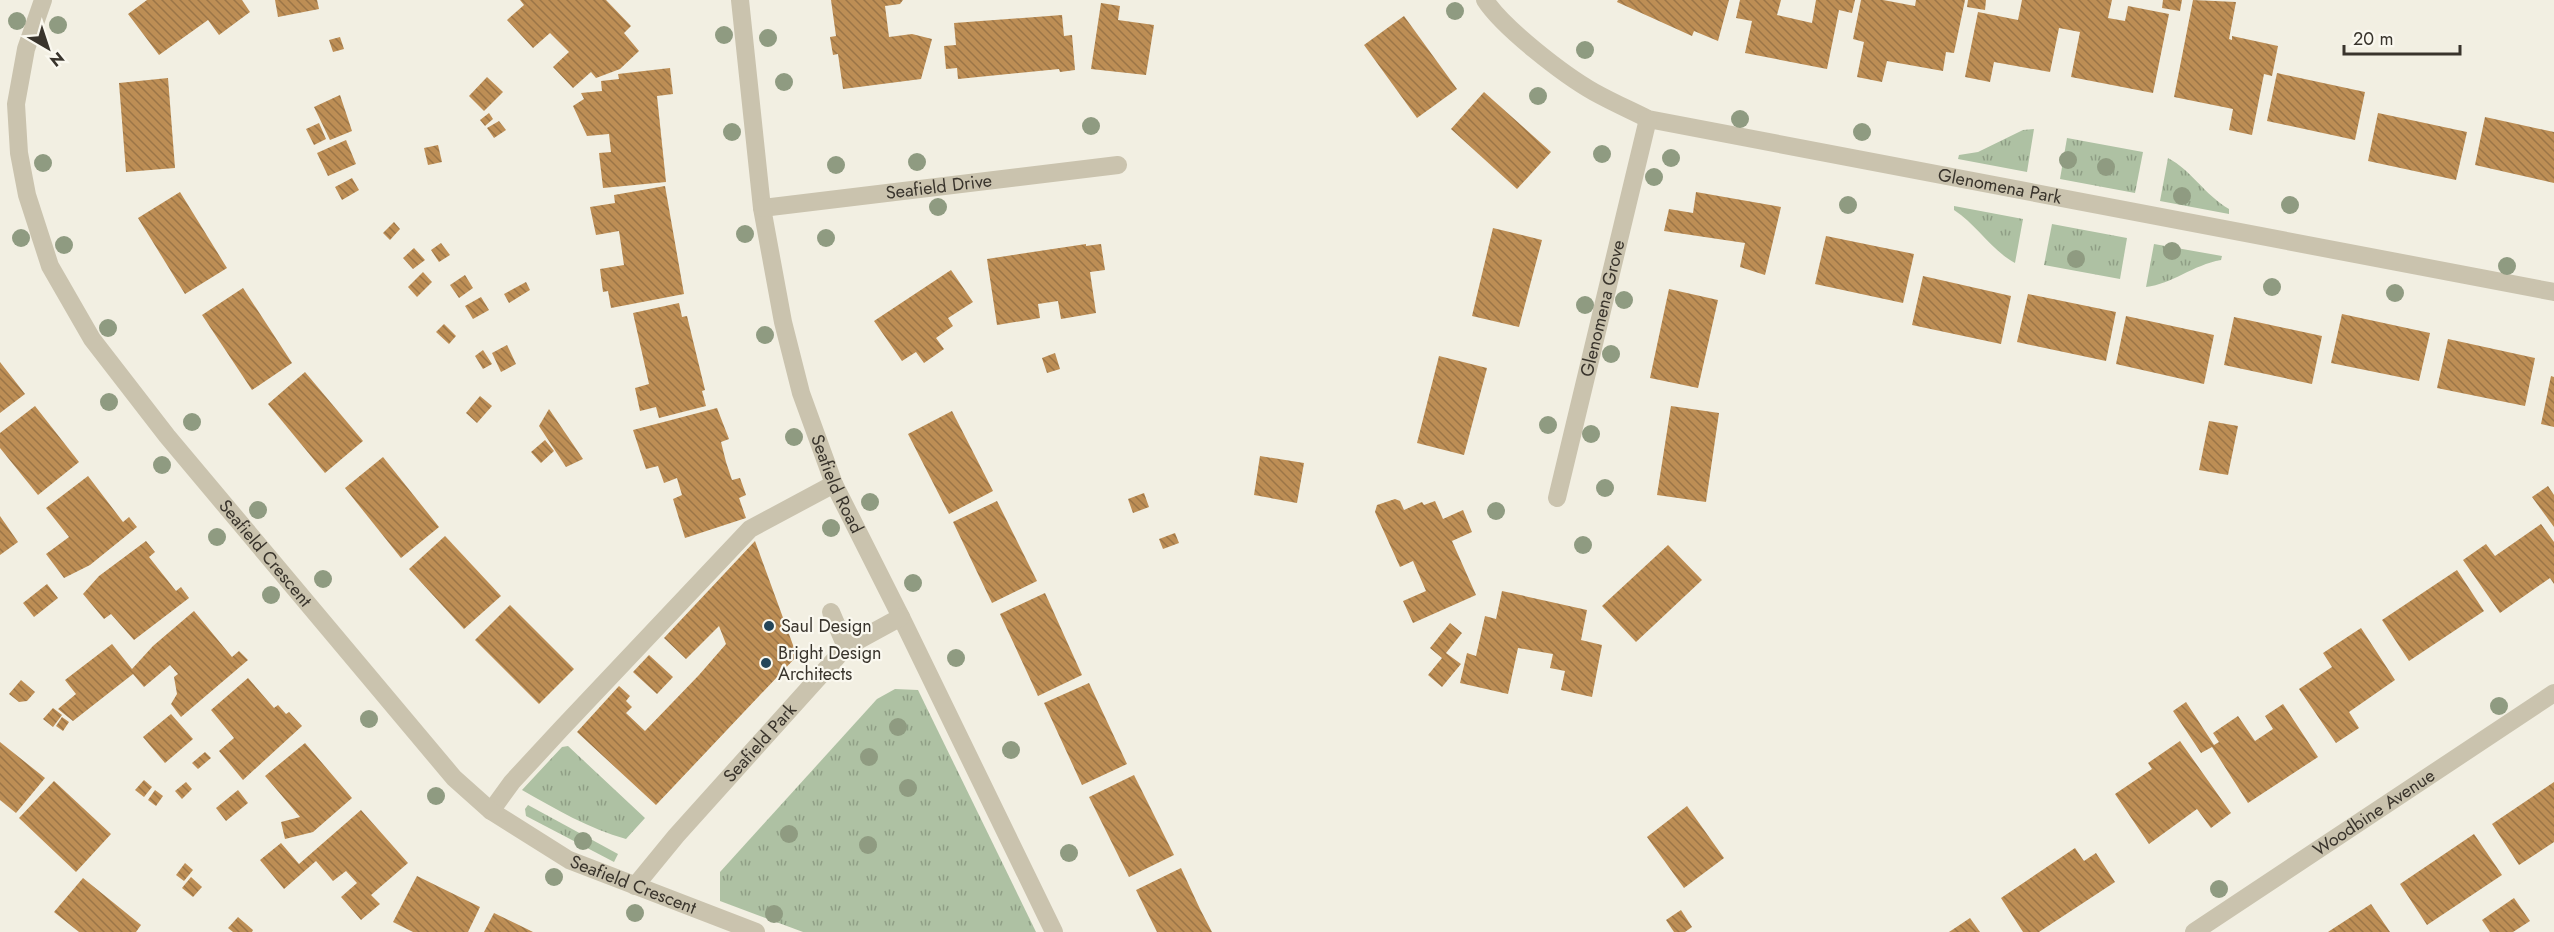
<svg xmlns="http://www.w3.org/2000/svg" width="2554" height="932" viewBox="0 0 2554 932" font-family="Jost,sans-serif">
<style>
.grass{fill:url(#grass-tufts)}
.building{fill:url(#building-back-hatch)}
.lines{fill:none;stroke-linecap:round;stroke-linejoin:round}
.lane{stroke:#cac3ae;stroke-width:18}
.street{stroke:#cac3ae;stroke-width:18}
.tree{fill:#8f9b81}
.poi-dot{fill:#244558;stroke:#faf8ef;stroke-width:2}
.labels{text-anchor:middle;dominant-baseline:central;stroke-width:4.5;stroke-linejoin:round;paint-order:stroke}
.street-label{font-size:18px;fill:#39342c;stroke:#faf8ef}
.poi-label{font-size:18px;fill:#39342c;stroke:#faf8ef;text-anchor:start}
</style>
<defs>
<pattern id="grass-tufts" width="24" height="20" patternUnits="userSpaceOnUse" patternTransform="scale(1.5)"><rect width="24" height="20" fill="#aec1a3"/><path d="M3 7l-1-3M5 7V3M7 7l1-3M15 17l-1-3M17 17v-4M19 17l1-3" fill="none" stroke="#8f9e85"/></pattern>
<pattern id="building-back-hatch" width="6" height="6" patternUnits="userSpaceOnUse" patternTransform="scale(1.5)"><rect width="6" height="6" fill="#bd8e55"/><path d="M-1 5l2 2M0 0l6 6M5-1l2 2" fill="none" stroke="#9b7547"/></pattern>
</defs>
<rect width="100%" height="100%" fill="#f2efe2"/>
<g class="grass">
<polygon points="2034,129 2027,172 1958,159 1959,155 1978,152 2023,130"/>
<polygon points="2067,138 2143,152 2135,193 2060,179"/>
<path d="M2168,158C2191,170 2205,195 2229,209V214L2160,201Z"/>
<path d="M1954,206L2023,219L2015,263C1991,250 1977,225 1954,210Z"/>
<polygon points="2052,224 2127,238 2120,279 2044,265"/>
<path d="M2154,244L2222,256L2221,260C2193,265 2172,284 2146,287Z"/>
<polygon points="895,689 918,690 1036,932 803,932 720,901 720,872 877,699"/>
<path d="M568,746L645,818L626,839C589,829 556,809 522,790L562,747Z"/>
<polygon points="528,805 618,854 614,862 526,816 525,809"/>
</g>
<g class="building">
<polygon points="147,0 242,0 250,12 219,35 208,20 159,55 128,14"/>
<polygon points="275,0 317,0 319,9 278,17"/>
<polygon points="520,0 606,0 631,26 624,33 639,51 620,69 596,78 591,72 573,88 553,67 569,52 550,33 533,48 507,20 524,5"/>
<polygon points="831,0 903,0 900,4 885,6 889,37 912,34 932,39 921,79 843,89 838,54 833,55 830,37 836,36"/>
<polygon points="1618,0 1729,0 1718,41 1694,31 1692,36 1617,2"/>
<polygon points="1740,0 1781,0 1777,15 1812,23 1816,0 1855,0 1852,13 1839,10 1827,69 1745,53 1752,21 1736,18"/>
<polygon points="1861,0 1883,0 1915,6 1916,0 1965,0 1954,53 1946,52 1943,71 1887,61 1882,82 1857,77 1864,42 1853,39"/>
<polygon points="1968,0 1986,0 1985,10 1967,7"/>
<polygon points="2022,0 2112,0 2108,18 2125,21 2128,6 2169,14 2153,93 2071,77 2080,32 2059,28 2050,72 1994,62 1990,82 1965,77 1978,12 2018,20"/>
<polygon points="2163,0 2182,0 2180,11 2162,8"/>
<polygon points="2193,0 2236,2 2229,39 2232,40 2232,36 2278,46 2272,76 2264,74 2252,135 2229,130 2233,109 2174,97"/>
<polygon points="1101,3 1120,6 1118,20 1154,25 1146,75 1091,69"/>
<polygon points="1062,15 1064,36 1072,35 1075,70 1060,72 1059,69 958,79 957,68 946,69 944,46 956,45 954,23"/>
<polygon points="1404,16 1457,89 1417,118 1364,45"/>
<polygon points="340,37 344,49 333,52 329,40"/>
<polygon points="670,68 673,94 657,96 666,182 603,188 599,153 611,152 609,134 587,136 573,106 584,99 581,93 602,91 601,81 619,79 618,74"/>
<polygon points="2277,73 2365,92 2355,140 2267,121"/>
<polygon points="487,77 503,92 484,111 469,96"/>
<polygon points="168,78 175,168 126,172 119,83"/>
<polygon points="1484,92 1551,152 1517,189 1451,129"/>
<polygon points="340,95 352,131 330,140 314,107"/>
<polygon points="489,113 493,119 485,126 480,120"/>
<polygon points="2378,113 2467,132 2456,180 2368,161"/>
<polygon points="2485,117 2554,132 2554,183 2475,165"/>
<polygon points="499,121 506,130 494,138 487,128"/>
<polygon points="319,123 326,139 314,145 306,129"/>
<polygon points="346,140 356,164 328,176 317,153"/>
<polygon points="438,145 442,162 428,165 424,148"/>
<polygon points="352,178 359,190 342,200 335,187"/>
<polygon points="665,186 684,294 611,308 608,291 603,292 600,269 624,265 619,231 596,235 590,207 615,203 614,195"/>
<polygon points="180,192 227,268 185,294 138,218"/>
<polygon points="1696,192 1781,207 1765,275 1740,267 1745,243 1664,231 1669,209 1693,213"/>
<polygon points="394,222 400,229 390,240 383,233"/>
<polygon points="1493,228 1542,240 1519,327 1472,316"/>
<polygon points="1826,236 1914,254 1903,303 1815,284"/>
<polygon points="441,243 450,255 439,262 431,250"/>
<polygon points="1086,244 1086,246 1101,244 1105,270 1090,272 1096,313 1061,319 1058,301 1038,304 1040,318 997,325 987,259"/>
<polygon points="414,248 425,260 413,269 403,258"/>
<polygon points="951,270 973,302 948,318 953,326 936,338 944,349 924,363 916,352 902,361 874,321"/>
<polygon points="423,272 432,282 417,297 408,287"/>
<polygon points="465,275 473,288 459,298 450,285"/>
<polygon points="1923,276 2011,296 2001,344 1912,325"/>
<polygon points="526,282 530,290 509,303 504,294"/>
<polygon points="243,288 292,363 252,390 202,315"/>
<polygon points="1669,289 1718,300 1698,388 1650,378"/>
<polygon points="2028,294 2116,312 2106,361 2017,342"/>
<polygon points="481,297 489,310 473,319 465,306"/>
<polygon points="679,303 682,317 687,316 705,390 702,391 706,406 659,418 656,407 640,411 635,388 649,384 633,313"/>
<polygon points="2342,314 2430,333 2419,381 2331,363"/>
<polygon points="2126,316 2214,335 2204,384 2116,364"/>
<polygon points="2234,317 2322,336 2312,384 2224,365"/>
<polygon points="444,324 456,336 449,344 436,332"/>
<polygon points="2448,339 2535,358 2525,406 2437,388"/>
<polygon points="507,345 516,364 501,372 492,353"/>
<polygon points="483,350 492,364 483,369 475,356"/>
<polygon points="1055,353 1060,369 1047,373 1042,358"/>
<polygon points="1439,356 1487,368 1464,455 1417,443"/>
<polygon points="0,362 25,394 0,413"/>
<polygon points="305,372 363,441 325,473 268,404"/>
<polygon points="2551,376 2554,377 2554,427 2541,424"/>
<polygon points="480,396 492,406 477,423 466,413"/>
<polygon points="35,406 79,462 38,495 0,448 0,433"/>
<polygon points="1671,406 1719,413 1706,502 1657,495"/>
<polygon points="717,408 729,439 721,442 726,462 732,480 740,478 746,495 739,498 746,518 685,538 673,499 682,495 677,478 664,483 658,466 646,469 633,430"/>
<polygon points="549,409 583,459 566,467 539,426"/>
<polygon points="952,411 993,491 949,514 908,434"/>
<polygon points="2209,421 2238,426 2228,475 2199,470"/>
<polygon points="545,440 554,451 541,463 531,452"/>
<polygon points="1260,456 1304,463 1297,503 1254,495"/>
<polygon points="383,457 439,527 401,558 345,488"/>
<polygon points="88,476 123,522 129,517 137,527 90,565 64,578 46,554 69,537 46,508"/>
<polygon points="2548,486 2554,495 2554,527 2532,497"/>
<polygon points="1144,493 1149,507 1133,513 1128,499"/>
<polygon points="1395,499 1400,501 1404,510 1422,502 1424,505 1435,501 1443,519 1463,510 1472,532 1452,541 1476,595 1413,623 1403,601 1426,591 1413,561 1400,567 1375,512 1377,505"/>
<polygon points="997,501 1037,581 992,603 953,522"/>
<polygon points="0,516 18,542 0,555"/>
<polygon points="2541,524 2554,542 2554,584 2550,578 2500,613 2463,560 2486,544 2495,556"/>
<polygon points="1175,533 1179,543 1163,549 1159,539"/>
<polygon points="445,536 501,596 464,629 409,569"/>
<polygon points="146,541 155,552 149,557 176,591 181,587 189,598 134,640 111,614 104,619 83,594 99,576"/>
<polygon points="755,541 797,656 656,805 577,732 619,686 630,696 626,701 632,707 626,713 645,731 699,675 726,644 719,626 686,659 664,638"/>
<polygon points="1668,545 1702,580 1636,642 1602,606"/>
<polygon points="2457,570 2484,611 2409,661 2382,620"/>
<polygon points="47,584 58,598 34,617 23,603"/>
<polygon points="1502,591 1587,610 1581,640 1602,645 1592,697 1561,690 1565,671 1550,668 1553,654 1518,648 1508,694 1460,683 1467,653 1476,656 1485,616 1496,619"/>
<polygon points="1045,593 1082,675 1038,696 1000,614"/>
<polygon points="510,605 574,669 539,704 475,640"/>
<polygon points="194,611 232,657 239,651 248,660 181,717 171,704 177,694 174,677 178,674 170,665 144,687 133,674 73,721 58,709 76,694 65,680 112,644 132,669 153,646"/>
<polygon points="1450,623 1462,633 1446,653 1461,664 1442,687 1428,675 1442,658 1430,648"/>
<polygon points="2361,628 2395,680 2349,712 2359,728 2336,743 2299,689 2332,667 2323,653"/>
<polygon points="649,655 673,677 657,694 633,672"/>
<polygon points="248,678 274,708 278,705 286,714 289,712 302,726 243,780 219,751 234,738 211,710"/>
<polygon points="21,680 35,692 27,701 19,702 9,694"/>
<polygon points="1089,683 1127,764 1082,785 1044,703"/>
<polygon points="2186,702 2214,745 2219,742 2213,733 2238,716 2255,741 2273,729 2265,716 2283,704 2318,757 2248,803 2212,747 2201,753 2173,711"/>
<polygon points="53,708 62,715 53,727 43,719"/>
<polygon points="171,714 193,739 165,763 143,737"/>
<polygon points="62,717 69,722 63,731 56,726"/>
<polygon points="2180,741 2231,813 2211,828 2197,809 2149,844 2115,794 2152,769 2148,763"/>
<polygon points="0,742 45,778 16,813 0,800"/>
<polygon points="305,743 352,798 313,832 285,839 281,822 300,817 265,776"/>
<polygon points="205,752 211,758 198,769 192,763"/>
<polygon points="1134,775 1174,855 1129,877 1089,797"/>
<polygon points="144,780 152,787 144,797 135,790"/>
<polygon points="54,781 111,834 76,872 19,818"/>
<polygon points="186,782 192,789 182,799 175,791"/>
<polygon points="2554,782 2554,842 2519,865 2492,824"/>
<polygon points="155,790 163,796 156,806 148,800"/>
<polygon points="238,790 248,803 226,821 216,808"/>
<polygon points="1687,806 1724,858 1684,888 1647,837"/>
<polygon points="361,810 408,863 371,895 380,904 361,920 341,897 357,883 346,871 333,881 316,861 284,889 260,860 281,843 299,864"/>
<polygon points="2474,834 2502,875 2427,925 2400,884"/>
<polygon points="2075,848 2084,861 2096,853 2115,882 2039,932 2023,932 2001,898"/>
<polygon points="185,863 193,870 184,881 176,875"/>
<polygon points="1181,868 1200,909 1212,932 1157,932 1136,890"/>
<polygon points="417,876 480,907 468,932 413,932 393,922"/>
<polygon points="191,877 202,887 193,897 182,888"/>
<polygon points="83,878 141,925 136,932 79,932 54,912"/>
<polygon points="2514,898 2530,921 2513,932 2490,932 2482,920"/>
<polygon points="2371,904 2390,932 2328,932 2334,928"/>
<polygon points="1681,910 1692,927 1685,932 1674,932 1666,920"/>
<polygon points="494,913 527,929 533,932 484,932"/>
<polygon points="238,917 253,930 252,932 233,932 228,928"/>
<polygon points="1970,918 1980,932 1949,932"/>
</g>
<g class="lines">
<g class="lane">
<polyline points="831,612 846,647"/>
<polyline points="491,811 512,782 561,729 750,529 834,484"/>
</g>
<g class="street">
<path id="s1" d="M43,0L26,49L16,104L19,153L27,195L50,266L92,339L167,436L454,778L491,811L569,860L756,932"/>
<path id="s2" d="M740,0L762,208L783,322L801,393L834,484L901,617L1054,932"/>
<path id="s3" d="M1485,0C1503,28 1564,75 1594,92C1612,102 1630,110 1648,119L2554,292"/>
<path id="s4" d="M762,208L1118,165"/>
<path id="s5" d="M1557,498L1648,119"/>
<path id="s6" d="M635,886L676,836L846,647L901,617"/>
<path id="s7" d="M2194,932L2554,693"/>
</g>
</g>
<g class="tree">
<circle cx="1455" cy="11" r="9"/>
<circle cx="17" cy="21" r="9"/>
<circle cx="58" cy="25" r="9"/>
<circle cx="724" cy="35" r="9"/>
<circle cx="768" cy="38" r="9"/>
<circle cx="1585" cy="50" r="9"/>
<circle cx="784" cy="82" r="9"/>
<circle cx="1538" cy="96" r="9"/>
<circle cx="1740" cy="119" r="9"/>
<circle cx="1091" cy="126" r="9"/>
<circle cx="732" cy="132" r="9"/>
<circle cx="1862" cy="132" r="9"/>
<circle cx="1602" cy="154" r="9"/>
<circle cx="1671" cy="158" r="9"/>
<circle cx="2068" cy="160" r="9"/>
<circle cx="917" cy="162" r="9"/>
<circle cx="43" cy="163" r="9"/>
<circle cx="836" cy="165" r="9"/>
<circle cx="2106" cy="167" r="9"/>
<circle cx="1654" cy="177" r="9"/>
<circle cx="2182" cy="196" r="9"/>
<circle cx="1848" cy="205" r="9"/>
<circle cx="2290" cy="205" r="9"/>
<circle cx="938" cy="207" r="9"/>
<circle cx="745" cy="234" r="9"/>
<circle cx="21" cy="238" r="9"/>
<circle cx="826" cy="238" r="9"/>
<circle cx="64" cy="245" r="9"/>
<circle cx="2172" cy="251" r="9"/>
<circle cx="2076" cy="259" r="9"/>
<circle cx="2507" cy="266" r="9"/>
<circle cx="2272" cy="287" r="9"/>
<circle cx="2395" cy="293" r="9"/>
<circle cx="1624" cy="300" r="9"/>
<circle cx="1585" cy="305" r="9"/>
<circle cx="108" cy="328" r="9"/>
<circle cx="765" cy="335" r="9"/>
<circle cx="1611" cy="354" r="9"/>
<circle cx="109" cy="402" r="9"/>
<circle cx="192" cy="422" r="9"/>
<circle cx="1548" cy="425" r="9"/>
<circle cx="1591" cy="434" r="9"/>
<circle cx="794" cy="437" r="9"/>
<circle cx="162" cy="465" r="9"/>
<circle cx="1605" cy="488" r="9"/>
<circle cx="870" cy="502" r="9"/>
<circle cx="258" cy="510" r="9"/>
<circle cx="1496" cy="511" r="9"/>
<circle cx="831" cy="528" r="9"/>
<circle cx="217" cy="537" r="9"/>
<circle cx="1583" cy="545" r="9"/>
<circle cx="323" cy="579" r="9"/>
<circle cx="913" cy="583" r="9"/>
<circle cx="271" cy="595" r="9"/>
<circle cx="956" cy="658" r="9"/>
<circle cx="2499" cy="706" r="9"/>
<circle cx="369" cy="719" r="9"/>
<circle cx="898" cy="727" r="9"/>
<circle cx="1011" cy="750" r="9"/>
<circle cx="869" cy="757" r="9"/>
<circle cx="908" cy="788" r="9"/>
<circle cx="436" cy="796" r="9"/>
<circle cx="789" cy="834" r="9"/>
<circle cx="583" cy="841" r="9"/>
<circle cx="868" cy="845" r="9"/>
<circle cx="1069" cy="853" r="9"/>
<circle cx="554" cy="877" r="9"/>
<circle cx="2219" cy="889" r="9"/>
<circle cx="635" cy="913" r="9"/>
<circle cx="774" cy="914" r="9"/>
</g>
<g class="poi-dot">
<circle cx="769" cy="626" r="6"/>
<circle cx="766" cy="663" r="6"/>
</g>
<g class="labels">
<g class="street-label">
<text stroke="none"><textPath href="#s3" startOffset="562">Glenomena Park</textPath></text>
<text stroke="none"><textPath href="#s4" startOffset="178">Seafield Drive</textPath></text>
<text stroke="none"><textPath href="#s5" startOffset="195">Glenomena Grove</textPath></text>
<text stroke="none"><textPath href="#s2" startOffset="496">Seafield Road</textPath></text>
<text stroke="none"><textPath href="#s1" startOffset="634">Seafield Crescent</textPath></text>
<text stroke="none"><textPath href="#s6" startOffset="190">Seafield Park</textPath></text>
<text stroke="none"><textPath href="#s7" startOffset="216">Woodbine Avenue</textPath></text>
<text stroke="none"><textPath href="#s1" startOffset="1138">Seafield Crescent</textPath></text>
</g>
<g class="poi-label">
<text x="781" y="626">Saul Design</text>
<text x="778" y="653">Bright Design<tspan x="778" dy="21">Architects</tspan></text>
</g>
</g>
<g transform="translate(48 48) rotate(141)" stroke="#faf8ef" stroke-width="4.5" paint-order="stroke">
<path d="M0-4.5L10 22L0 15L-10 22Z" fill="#39342c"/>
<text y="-9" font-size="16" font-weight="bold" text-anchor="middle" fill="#39342c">N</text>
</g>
<path d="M2344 45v9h116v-9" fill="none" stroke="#39342c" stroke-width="3"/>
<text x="2353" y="45" font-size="18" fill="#39342c" stroke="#faf8ef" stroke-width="4.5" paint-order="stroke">20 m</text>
</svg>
